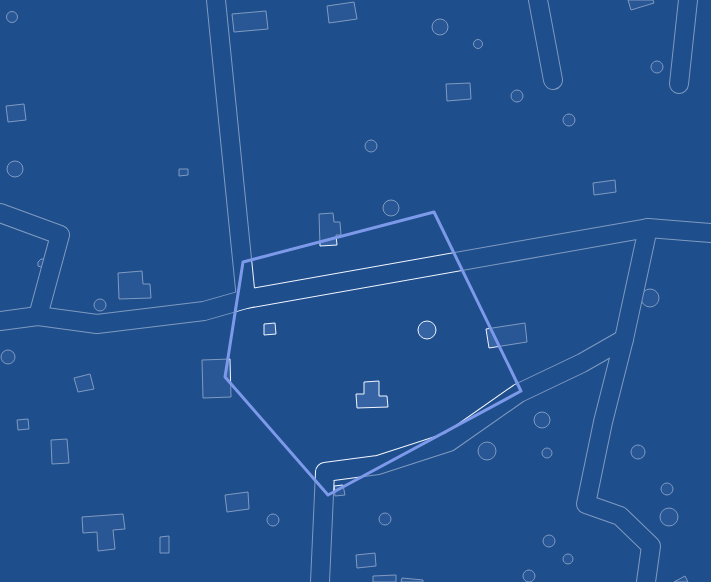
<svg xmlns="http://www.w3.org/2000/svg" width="711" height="582" viewBox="0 0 711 582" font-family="'Asap Condensed',sans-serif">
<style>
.building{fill:#3563a3;stroke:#f2f6ff}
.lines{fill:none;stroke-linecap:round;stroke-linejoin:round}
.street-casing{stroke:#f2f6ff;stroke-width:20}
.street{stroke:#1f4e8c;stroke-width:18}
.marked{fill:none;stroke:#7d9aea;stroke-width:3;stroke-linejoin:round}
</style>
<rect width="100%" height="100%" fill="#1f4e8c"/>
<g class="building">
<polygon points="628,0 653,0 654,3 631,10"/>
<polygon points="354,2 357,19 329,23 327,6"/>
<polygon points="266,11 268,29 234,32 232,14"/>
<circle cx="12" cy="17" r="5.5"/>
<circle cx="440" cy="27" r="8"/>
<circle cx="478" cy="44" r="4.5"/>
<circle cx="657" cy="67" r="6"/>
<polygon points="470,83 471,99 447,101 446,84"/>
<circle cx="517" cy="96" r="6"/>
<polygon points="24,104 26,120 8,122 6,106"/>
<circle cx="569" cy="120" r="6"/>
<circle cx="371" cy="146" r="6"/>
<circle cx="15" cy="169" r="8"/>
<polygon points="179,169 188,169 188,175 179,176"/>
<polygon points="615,180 616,192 594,195 593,183"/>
<circle cx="391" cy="208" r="8"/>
<polygon points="333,213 334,222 340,222 341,235 336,235 337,245 320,246 319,214"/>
<polygon points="41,259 44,259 44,268 38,266 38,262"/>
<polygon points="142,271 143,284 150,284 151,298 119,299 118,273"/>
<circle cx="650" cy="298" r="9"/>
<circle cx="100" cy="305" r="6"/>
<circle cx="427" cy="330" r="9"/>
<polygon points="275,323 276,334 264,335 264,324"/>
<polygon points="525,323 527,342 489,348 486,329"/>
<circle cx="8" cy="357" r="7"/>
<polygon points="230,359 231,397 203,398 202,360"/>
<polygon points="90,374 94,389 78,392 74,378"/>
<polygon points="379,381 379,396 387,396 388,407 357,408 356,394 364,394 364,382"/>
<circle cx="542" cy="420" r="8"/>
<polygon points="28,419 29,429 18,430 17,420"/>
<polygon points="67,439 69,463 52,464 51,440"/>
<circle cx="487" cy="451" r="9"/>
<circle cx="638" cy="452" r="7"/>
<circle cx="547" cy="453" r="5"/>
<circle cx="667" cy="489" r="6"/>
<polygon points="343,485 345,495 335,496 334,486"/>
<polygon points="248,492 249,509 227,512 225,495"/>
<circle cx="669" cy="517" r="9"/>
<circle cx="385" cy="519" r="6"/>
<circle cx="273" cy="520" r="6"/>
<polygon points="123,514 125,529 113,530 115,549 98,551 97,532 83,533 82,517"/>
<circle cx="549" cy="541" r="6"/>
<polygon points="169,536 169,553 160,553 160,537"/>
<polygon points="375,553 376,566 357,568 356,555"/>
<circle cx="568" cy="559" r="5"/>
<circle cx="529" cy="576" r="6"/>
<polygon points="396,575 396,582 373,582 373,576"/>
<polygon points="685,576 688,582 674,582"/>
<polygon points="402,578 423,580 423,582 401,582"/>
</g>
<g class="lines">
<defs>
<g id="street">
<polyline points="216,0 246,299"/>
<polyline points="538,0 553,80"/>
<polyline points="679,84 688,0"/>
<polyline points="0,213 60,235 38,316"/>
<polyline points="0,321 38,316 97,324 204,311 246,299 648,228 711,233"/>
<polyline points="320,582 325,472 378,465 449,442 519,393 582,363 624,339"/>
<polyline points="646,582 651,546 620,516 586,504 603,422 624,339 648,228"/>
</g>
</defs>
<use href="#street" class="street-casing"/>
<use href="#street" class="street"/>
</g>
<path d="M0 0H711V582H0ZM434,212L521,391L328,495L225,377L243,262Z" fill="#1f4e8c" fill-opacity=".55" fill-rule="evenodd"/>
<path class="marked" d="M434,212L521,391L328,495L225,377L243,262Z"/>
</svg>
